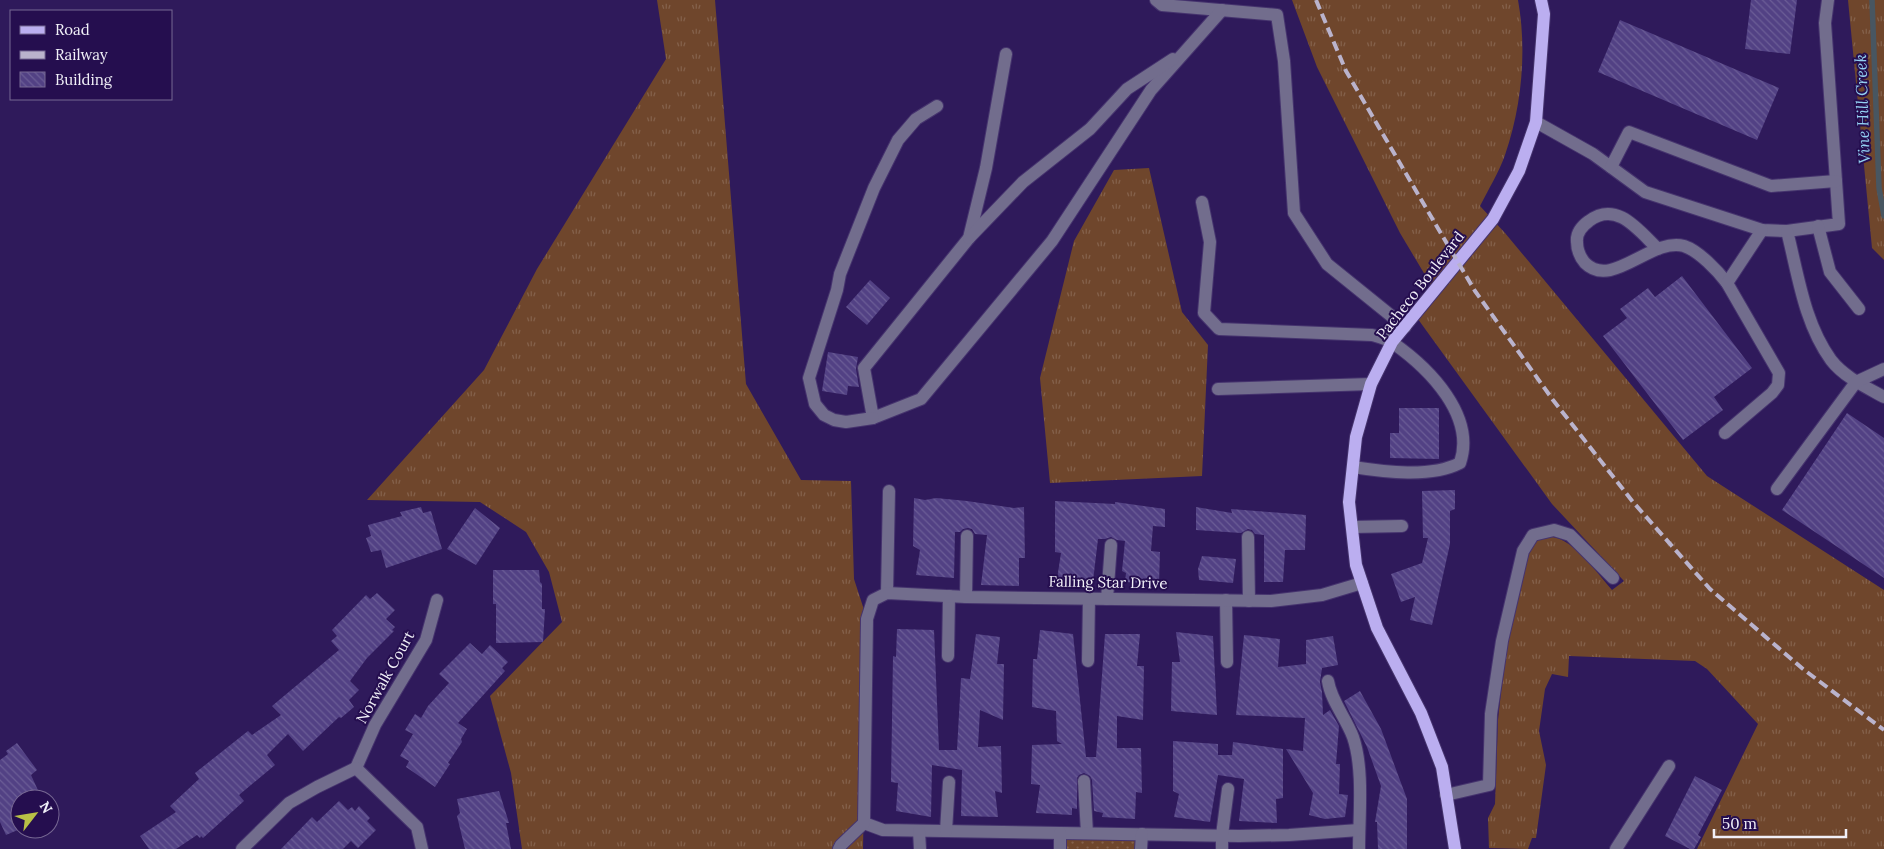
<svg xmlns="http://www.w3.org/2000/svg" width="1884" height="849" viewBox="0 0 1884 849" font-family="Lora,serif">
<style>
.grass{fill:url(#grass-tufts)}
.park{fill:url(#park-dots)}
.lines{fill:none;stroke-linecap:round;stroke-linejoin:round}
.stream{stroke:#485661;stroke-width:5.5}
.building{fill:url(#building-back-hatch)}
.minor-casing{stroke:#46346e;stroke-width:14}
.major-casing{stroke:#46346e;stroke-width:14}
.minor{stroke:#726d8d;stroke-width:12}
.major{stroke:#bbaef0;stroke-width:12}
.rail{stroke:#bab3cc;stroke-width:4;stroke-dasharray:10 5;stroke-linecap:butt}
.labels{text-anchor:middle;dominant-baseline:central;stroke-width:4;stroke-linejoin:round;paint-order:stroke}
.street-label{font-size:15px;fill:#f1f0f8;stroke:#250e4f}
.water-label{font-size:16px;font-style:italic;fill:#93d0f2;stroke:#250e4f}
</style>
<defs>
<pattern id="grass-tufts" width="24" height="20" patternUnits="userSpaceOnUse" patternTransform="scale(1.25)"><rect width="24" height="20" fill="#6f462c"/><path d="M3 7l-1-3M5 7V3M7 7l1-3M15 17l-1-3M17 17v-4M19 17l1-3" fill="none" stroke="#84614b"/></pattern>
<pattern id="park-dots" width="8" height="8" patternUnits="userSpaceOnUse" patternTransform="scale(1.25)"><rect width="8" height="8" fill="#6f462c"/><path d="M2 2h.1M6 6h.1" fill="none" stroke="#84614b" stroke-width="1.8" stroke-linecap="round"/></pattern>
<pattern id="building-back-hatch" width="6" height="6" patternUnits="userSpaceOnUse" patternTransform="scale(1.25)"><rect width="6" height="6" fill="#524184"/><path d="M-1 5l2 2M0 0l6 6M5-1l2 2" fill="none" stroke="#6b5d96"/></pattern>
</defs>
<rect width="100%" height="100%" fill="#2f1a5b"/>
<g class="grass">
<polygon points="657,0 715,0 746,384 801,480 851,481 854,579 867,619 863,849 522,849 511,773 490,696 562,622 549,572 526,532 480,502 367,500 484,370 537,269 666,59"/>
<path d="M1292,0H1518C1527,50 1522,106 1505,155C1499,172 1488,190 1480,206L1505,233L1707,476L1884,590V849H1697L1758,724L1707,669L1695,661L1569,656L1568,677L1552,674L1545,689L1539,731L1546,765L1536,838H1532L1528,849L1489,848L1488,818L1495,804L1498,720L1507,635L1531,545C1538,540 1544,535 1553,537C1574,540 1598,574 1612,590L1624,581L1552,504L1415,315L1434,290L1400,233L1317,67Z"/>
<polygon points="1848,0 1884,0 1884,260 1872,248"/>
<polygon points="1149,168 1182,312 1208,345 1202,476 1050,483 1040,378 1074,241 1114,170"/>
</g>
<polygon class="park" points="1060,833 1142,834 1141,849 1060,849"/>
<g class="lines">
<polyline class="stream" points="1872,0 1879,188 1884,216"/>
</g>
<g class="building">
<polygon points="1751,0 1797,0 1790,54 1745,49"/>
<polygon points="1620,20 1779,88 1757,140 1598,72"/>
<polygon points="1682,276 1752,368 1714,397 1723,410 1683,440 1603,336 1627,318 1620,309 1648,288 1655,297"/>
<polygon points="870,280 890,298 867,325 846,307"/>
<polygon points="828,352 858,357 856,369 859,387 848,386 847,395 822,391"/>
<polygon points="1399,408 1439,408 1439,459 1390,458 1390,433 1399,433"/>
<polygon points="1847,413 1884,438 1884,578 1782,510"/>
<polygon points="1455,490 1455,509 1450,511 1450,544 1432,625 1410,620 1415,597 1401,602 1391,574 1422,563 1428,538 1423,538 1422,491"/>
<polygon points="914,498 925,500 936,498 967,501 1014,508 1024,507 1025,558 1019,558 1019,586 981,585 987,535 975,534 972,529 968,528 963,529 960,532 955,532 954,578 916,575 920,550 913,546"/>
<polygon points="1055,501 1115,504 1115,502 1165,509 1165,527 1153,526 1151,551 1160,552 1159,584 1125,582 1126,573 1122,571 1125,541 1117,540 1111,537 1105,539 1098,539 1093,581 1057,579 1061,553 1055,552"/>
<polygon points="421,507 423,513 431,511 442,549 386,568 381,550 371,552 366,538 371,536 368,525 402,516 400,512"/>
<polygon points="1196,507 1232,513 1231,509 1306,515 1305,550 1285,550 1283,582 1264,582 1264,535 1255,534 1252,530 1248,529 1241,533 1196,530"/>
<polygon points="475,508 500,528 476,565 447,549"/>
<polygon points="1202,556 1236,559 1233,583 1199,580 1198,569"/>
<polygon points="493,570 539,570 540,582 542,584 542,609 545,609 543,642 496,643 496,604 493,604"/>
<polygon points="377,593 395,610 386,619 395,627 392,630 394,631 367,658 350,681 359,690 349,700 354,707 341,718 339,717 303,751 288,734 267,755 275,765 239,795 244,801 203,838 201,836 200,838 197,835 176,849 149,849 140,836 176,812 170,806 199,779 195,773 248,731 252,735 281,715 272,706 339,650 331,641 337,636 332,630 366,595 370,599"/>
<polygon points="897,629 934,630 939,750 957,750 961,678 970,679 976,634 1000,637 997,664 1004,664 1003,720 980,710 978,747 1001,746 1002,793 995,791 998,817 961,816 962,770 932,765 931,817 896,811 898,783 891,782 893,656 896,657"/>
<polygon points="1040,630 1073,634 1086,757 1096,757 1105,634 1140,634 1137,666 1144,666 1143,720 1117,716 1117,748 1141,748 1142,793 1136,792 1135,819 1102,817 1103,813 1094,811 1092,780 1090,776 1084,773 1079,775 1077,778 1077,809 1072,808 1072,815 1036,813 1040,785 1031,784 1032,745 1062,744 1057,741 1056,711 1032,707 1033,659 1037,659"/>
<polygon points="1176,632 1213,636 1217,715 1171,711 1172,662 1180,662"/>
<polygon points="1244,635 1280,639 1278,667 1306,664 1306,640 1333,636 1338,665 1322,668 1320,682 1322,692 1323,715 1330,710 1339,726 1336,764 1340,764 1339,794 1348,795 1345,817 1325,819 1309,815 1313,793 1286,749 1303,751 1305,718 1236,715"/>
<polygon points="470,643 482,654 490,645 508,662 502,668 505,671 458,723 467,729 461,739 462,742 448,763 450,764 435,787 406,767 409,761 400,756 413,734 405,730 415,714 421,718 428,706 449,683 439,674"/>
<polygon points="1360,691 1381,729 1407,799 1407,849 1378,849 1377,822 1375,822 1381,786 1367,747 1344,701"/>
<polygon points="1173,741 1218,744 1218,755 1232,755 1233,742 1283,749 1283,798 1276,799 1277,823 1239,821 1244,779 1218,775 1210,822 1174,817 1179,794 1173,791"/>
<polygon points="17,743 37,770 31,775 42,799 20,799 20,829 6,835 0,822 0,760 8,754 6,751"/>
<polygon points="1695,776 1722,790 1698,835 1701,837 1694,849 1690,849 1665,836"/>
<polygon points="499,791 509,823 506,823 511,849 465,849 457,816 460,813 457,799"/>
<polygon points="339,801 348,810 352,807 355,811 359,806 370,818 367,821 376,830 358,848 351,841 343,849 281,849 312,817 317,822"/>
</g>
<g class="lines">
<defs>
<g id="minor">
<polyline points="1156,0 1162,5 1277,15 1284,61 1294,213 1327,264 1405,327"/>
<polyline points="1006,54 986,168 969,238 864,368 873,418 921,399 1052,241 1151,90 1222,10"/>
<polyline points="1536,122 1593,154 1645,192 1762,230 1787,231 1839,224 1825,23 1828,0"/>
<polyline points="1611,167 1629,132 1771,186 1836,181"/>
<path d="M1202,202L1210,242L1204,313L1219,329L1372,335C1379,337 1387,339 1393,343C1430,369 1476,416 1460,463C1431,478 1385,472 1353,467"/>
<polyline points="1818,226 1830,272 1859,309"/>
<path d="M1787,231C1798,274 1804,323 1831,360C1844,377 1866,387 1884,397"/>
<polyline points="969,238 1023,182 1090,129 1127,89 1173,59"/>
<path d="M1658,249C1639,231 1617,200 1589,221C1582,226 1576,232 1577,242C1577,250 1580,257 1585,263C1612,290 1651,237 1684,246C1699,251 1718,271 1727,283"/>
<polyline points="1218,389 1371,384"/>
<polyline points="873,418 846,422 834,420 824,415 815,404 809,378 837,290 840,274 874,188 898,140 916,119 937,106"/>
<polyline points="1725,433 1772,393 1778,385 1779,373 1727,283 1762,230"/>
<polyline points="1777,489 1856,382 1884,369"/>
<polyline points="1352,527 1402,526"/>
<polyline points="1248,537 1249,601"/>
<polyline points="887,593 889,491"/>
<polyline points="966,597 967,536"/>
<polyline points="1107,599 1111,545"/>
<polyline points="1226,600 1227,662"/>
<polyline points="948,656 949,596"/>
<polyline points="1088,661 1089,598"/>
<path d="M1328,681C1331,701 1346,718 1353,737C1364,769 1359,815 1359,849"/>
<polyline points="356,768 375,725 426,640 437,600"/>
<polyline points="356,768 417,827 422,849"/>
<polyline points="1084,781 1087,833"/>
<polyline points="1446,795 1489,785 1491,714 1502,641 1523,551 1533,535 1554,530 1570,535 1613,578"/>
<polyline points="864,823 883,830 1239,836 1289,835 1359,830"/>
<polyline points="919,831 920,849"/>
<polyline points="946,831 949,782"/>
<polyline points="1060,833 1060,849"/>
<polyline points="242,849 289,803 317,787 356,768"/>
<polyline points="839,849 841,845 864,823 867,619 873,600 887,593 966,597 1271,601 1322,595 1362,583"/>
<polyline points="1141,849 1142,834"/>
<polyline points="1222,849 1222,835 1228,789"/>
<polyline points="1616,849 1669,766"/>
</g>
<polyline id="major" points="1455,849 1442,767 1421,713 1377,628 1356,565 1349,502 1356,437 1371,384 1392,342 1493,219 1519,171 1536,122 1544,14 1541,0"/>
</defs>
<use href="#minor" class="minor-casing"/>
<use href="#major" class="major-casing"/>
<use href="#minor" class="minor"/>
<use href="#major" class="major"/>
<polyline class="rail" points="1316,0 1346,71 1436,225 1475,291 1553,400 1633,502 1710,589 1803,669 1884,730"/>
</g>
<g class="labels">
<g class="street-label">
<text transform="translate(1420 285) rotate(-52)">Pacheco Boulevard</text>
<text transform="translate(1108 582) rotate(1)">Falling Star Drive</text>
<text transform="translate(385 677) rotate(-61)">Norwalk Court</text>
</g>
<g class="water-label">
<text transform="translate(1862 109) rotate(-92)">Vine Hill Creek</text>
</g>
</g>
<rect x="10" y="10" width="162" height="90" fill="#250e4f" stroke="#776893"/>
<rect x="20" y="26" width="25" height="8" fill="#bbaef0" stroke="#776893"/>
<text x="55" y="35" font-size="15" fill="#f1f0f8">Road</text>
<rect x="20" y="51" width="25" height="8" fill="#bab3cc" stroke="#776893"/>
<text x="55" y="60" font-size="15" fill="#f1f0f8">Railway</text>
<rect x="20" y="72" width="25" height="15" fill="url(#building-back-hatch)" stroke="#776893"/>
<text x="55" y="85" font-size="15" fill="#f1f0f8">Building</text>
<g transform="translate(35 814) rotate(59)"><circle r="24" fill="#250e4f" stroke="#776893"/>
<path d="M0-4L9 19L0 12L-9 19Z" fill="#b8c146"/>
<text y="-8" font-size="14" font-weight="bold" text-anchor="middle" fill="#f1f0f8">N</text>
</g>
<path d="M1714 829v8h132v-8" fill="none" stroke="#f1f0f8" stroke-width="2.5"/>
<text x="1722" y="829" font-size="15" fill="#f1f0f8" stroke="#250e4f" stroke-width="4" paint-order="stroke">50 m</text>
</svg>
